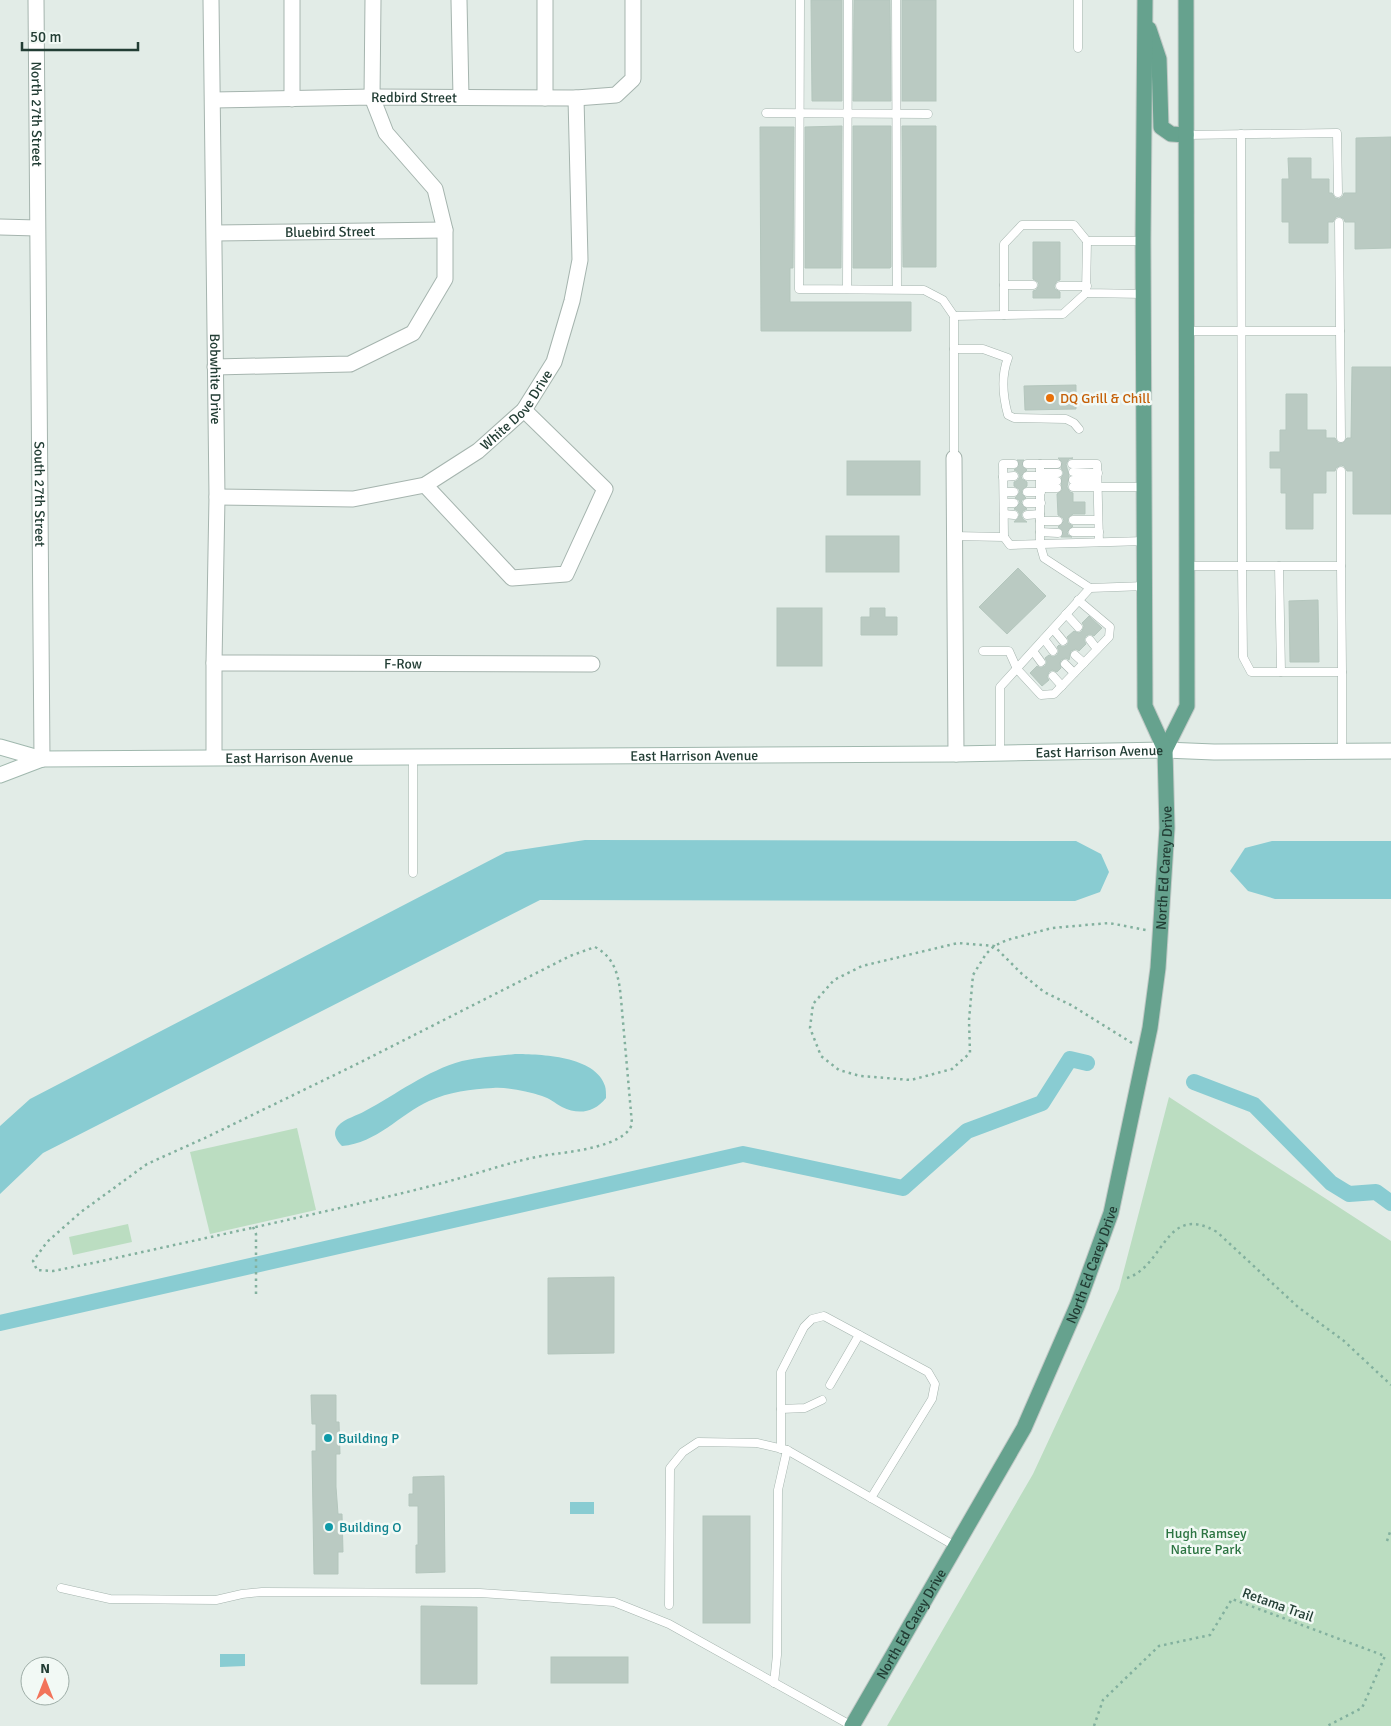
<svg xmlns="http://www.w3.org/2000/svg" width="1391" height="1726" viewBox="0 0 1391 1726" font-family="Signika,sans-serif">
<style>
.green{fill:#bbddc1}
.water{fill:#89ccd2}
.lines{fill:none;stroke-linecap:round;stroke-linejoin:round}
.canal{stroke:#89ccd2;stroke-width:16}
.building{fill:#bacac2;stroke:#b4c6bd}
.lane-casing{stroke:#a5b4ae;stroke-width:9}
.street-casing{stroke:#a5b4ae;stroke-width:17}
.secondary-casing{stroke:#a0b8ae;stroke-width:17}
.primary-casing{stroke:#c1c9c6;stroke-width:17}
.path{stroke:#82b09e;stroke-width:2.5;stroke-dasharray:2.5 4;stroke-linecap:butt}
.lane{stroke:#fff;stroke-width:8}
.street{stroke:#fff;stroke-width:15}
.secondary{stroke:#fff;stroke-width:15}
.primary{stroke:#66a28e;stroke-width:15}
.food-dot{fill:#e8710a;stroke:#f2f9f5;stroke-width:2}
.culture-dot{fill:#0f9aa8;stroke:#f2f9f5;stroke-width:2}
.labels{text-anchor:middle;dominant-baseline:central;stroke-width:5;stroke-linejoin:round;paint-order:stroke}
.street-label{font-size:14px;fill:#223d34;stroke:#f2f9f5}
.food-label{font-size:14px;fill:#c56008;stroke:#f2f9f5;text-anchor:start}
.culture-label{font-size:14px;fill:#0d838f;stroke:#f2f9f5;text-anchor:start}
.park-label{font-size:14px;fill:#2c7442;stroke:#f2f9f5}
</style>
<rect width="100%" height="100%" fill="#e2ece7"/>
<g class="green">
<polygon points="1169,1097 1391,1241 1391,1726 887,1726 1033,1474 1119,1289"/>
<polygon points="297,1128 316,1210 210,1234 190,1152"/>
<polygon points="128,1224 132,1242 73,1255 69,1237"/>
</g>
<g class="water">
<polygon points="585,840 1076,841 1101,854 1109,872 1100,892 1075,901 540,900 43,1153 0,1194 0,1126 30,1099 506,852"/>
<polygon points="1272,841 1391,841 1391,899 1275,899 1248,891 1230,871 1245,848"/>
<path d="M515,1054C540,1054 596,1056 605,1086C606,1089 606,1094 606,1098C594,1113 578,1115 562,1107C555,1103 549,1098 542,1096C527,1091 508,1087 493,1088C471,1089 449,1092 429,1101C399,1115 377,1143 342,1146C336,1140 332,1133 338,1126C345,1118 357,1116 365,1111C397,1094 426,1071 462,1061C479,1057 498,1056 515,1054Z"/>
<rect x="570" y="1502" width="24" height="12"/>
<polygon points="220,1654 245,1654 245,1666 220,1667"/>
</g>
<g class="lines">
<g class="canal">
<polyline points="1194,1082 1254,1105 1331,1183 1349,1194 1376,1192 1391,1203"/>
<polyline points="0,1323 743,1154 903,1188 967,1131 1042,1103 1070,1059 1087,1063"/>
</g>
</g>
<g class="building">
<polygon points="811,0 842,0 842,101 812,101"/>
<polygon points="854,0 890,0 891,101 853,101"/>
<rect x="902" y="0" width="34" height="101"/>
<polygon points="842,126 841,268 805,268 805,127"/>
<polygon points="853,126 891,126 891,267 890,268 853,268"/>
<polygon points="902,126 936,126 936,267 903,267"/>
<polygon points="760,127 794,127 793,268 790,268 790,302 911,302 911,331 761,331"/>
<polygon points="1391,137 1391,248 1355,249 1355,222 1345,222 1344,219 1339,216 1336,217 1333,222 1328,222 1328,243 1289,243 1289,222 1282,222 1282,179 1289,179 1288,158 1311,158 1311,179 1329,179 1329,193 1332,193 1335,198 1339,199 1343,196 1344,193 1356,193 1356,138"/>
<polygon points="1033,242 1060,242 1060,280 1057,281 1054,286 1055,289 1060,292 1060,298 1033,298 1033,291 1036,290 1039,285 1038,282 1033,279"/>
<polygon points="1352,367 1391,367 1391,514 1353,514 1353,471 1347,471 1344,466 1341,465 1336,468 1335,471 1326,471 1326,493 1313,493 1313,529 1286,529 1286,493 1281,493 1281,468 1270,468 1270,452 1280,452 1280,430 1286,430 1286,394 1307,394 1307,430 1326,430 1326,438 1335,438 1338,443 1343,443 1347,438 1351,438"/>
<polygon points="1076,385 1076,409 1025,410 1024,386"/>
<polygon points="1058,458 1073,458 1069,459 1066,464 1069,476 1067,487 1070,492 1073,493 1073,502 1085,502 1085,514 1073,514 1068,518 1068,523 1073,526 1067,532 1068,535 1072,537 1061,537 1063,531 1058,527 1064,521 1063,518 1058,515 1057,494 1062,490 1061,478 1064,473 1061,468 1062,462"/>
<polygon points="1017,460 1024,460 1022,466 1027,470 1021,476 1022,479 1027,482 1027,486 1022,490 1022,494 1026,498 1022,500 1021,503 1027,509 1023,511 1021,515 1023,519 1027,522 1014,522 1020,515 1018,511 1014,509 1020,503 1019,500 1015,498 1020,492 1019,489 1014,486 1014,482 1018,480 1020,476 1018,472 1014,470 1019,466"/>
<rect x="847" y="461" width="73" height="34"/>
<rect x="826" y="536" width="73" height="36"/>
<polygon points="1018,568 1046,596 1007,634 979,607"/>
<polygon points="1318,600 1319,662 1290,662 1289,601"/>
<rect x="777" y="608" width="45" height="58"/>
<polygon points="870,608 885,608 885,617 897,617 897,635 861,635 861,617 870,617"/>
<polygon points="1089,616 1102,628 1094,636 1090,634 1086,636 1084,640 1086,644 1079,651 1076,649 1071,651 1069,660 1066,658 1061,660 1060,663 1061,668 1057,672 1052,670 1049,672 1047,677 1049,680 1042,686 1030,673 1037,666 1041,668 1045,666 1047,662 1045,658 1049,655 1053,657 1057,655 1059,651 1057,647 1059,645 1063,647 1067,645 1069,641 1067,637 1074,631 1079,633 1082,631 1084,626 1082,623"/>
<polygon points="614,1277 614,1353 548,1354 548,1278"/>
<polygon points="311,1395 336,1395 336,1422 339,1422 340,1454 336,1454 336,1487 338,1514 342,1514 343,1552 338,1552 338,1574 314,1574 312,1451 316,1451 316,1424 312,1424"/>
<polygon points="444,1476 445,1572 416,1573 416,1545 418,1545 418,1506 409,1506 409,1494 413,1494 413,1477"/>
<rect x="703" y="1516" width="47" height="107"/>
<polygon points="421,1606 477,1607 477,1684 421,1684"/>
<rect x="551" y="1657" width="77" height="26"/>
</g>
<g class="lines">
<defs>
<g id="lane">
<polyline points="800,0 799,289 924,290 943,300 954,316 954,458"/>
<polyline points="896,0 897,289"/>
<polyline points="1078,0 1078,48"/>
<polyline points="766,113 928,114"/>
<polyline points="1186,135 1337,133 1338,193"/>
<polyline points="1143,241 1087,241 1086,293 1144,294"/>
<polyline points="1004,285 1033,285"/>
<polyline points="1060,286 1087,286"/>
<polyline points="847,289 848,0"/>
<polyline points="1004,315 1004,244 1022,225 1074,225 1087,241"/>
<polyline points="954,316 1063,314 1086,293"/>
<polyline points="1187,331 1340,331 1339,222"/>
<polyline points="1340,331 1341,438"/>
<path d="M954,349H983L1008,358C1001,376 1003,397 1008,415L1014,418L1066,419L1074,423L1079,429"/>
<polyline points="1027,464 1057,464"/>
<polyline points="1040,464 1040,544 1044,558 1090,588 1145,586"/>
<polyline points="1072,464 1097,464 1099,542"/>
<polyline points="1341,471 1341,566 1242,566 1243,657 1251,672 1342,672 1342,751"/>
<polyline points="1073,472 1098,473"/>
<polyline points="1040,473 1058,473"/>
<polyline points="1027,476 1040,476"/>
<polyline points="1003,477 1014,476"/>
<polyline points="1073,480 1097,480"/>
<polyline points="1041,481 1057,481"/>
<polyline points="1073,487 1144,487"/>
<polyline points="1041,488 1057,488"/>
<polyline points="1004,492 1014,492"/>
<polyline points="1027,492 1041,492"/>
<polyline points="1004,503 1014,503"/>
<polyline points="1027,503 1041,503"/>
<polyline points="1004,514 1014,515"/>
<polyline points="1027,515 1040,514"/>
<polyline points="1073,520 1098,520"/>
<polyline points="1040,521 1058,521"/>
<polyline points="1040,532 1058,533"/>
<polyline points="1073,532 1099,532"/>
<polyline points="954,536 1004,537 1010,545 1145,541"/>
<polyline points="1004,537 1003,464 1014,464"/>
<polyline points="1187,566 1242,566 1241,134"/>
<polyline points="1279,566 1281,672"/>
<polyline points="1341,566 1342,672"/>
<polyline points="1066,614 1078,627"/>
<polyline points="1053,629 1063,641"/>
<polyline points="1044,639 1053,651"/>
<polyline points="1090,640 1097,649"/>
<polyline points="983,651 1009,651 1017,669 1041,695 1054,694 1109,637 1110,627 1078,600"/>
<polyline points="1033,651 1041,662"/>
<polyline points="1075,655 1084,663"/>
<polyline points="1065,664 1074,673"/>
<polyline points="1053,676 1062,686"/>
<polyline points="1000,753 1000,687 1090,588"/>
<polyline points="413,758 413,873"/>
<polyline points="830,1385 859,1335"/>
<polyline points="781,1409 805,1408 822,1400"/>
<polyline points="781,1449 781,1372 804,1327 812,1319 824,1316 928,1372 935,1384 932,1399 871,1498"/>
<polyline points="61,1588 110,1599 216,1600 242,1594 262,1592 480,1593 614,1602 669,1624 852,1726"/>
<polyline points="669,1605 670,1468 683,1452 698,1442 757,1443 787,1450 957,1547"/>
<polyline points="774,1683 777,1655 778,1490 787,1450"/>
</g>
<g id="street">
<path id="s1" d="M36,0L42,759"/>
<path id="s2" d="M211,0L217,497L214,663V757"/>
<polyline points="292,0 292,99"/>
<polyline points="459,0 461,97"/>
<polyline points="545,98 545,0"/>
<path id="s3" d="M213,100L372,97L576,98L616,95L633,79V0"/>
<polyline points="0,227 37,228"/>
<path id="s4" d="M215,233L445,230"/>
<polyline points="215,367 350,364 413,333 445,279 445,230 435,189 386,133 372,97 373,0"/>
<polyline points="954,458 956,754"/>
<polyline points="425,485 512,578 566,574 605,489 524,410"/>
<path id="s5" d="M217,497L353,499L425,485L478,451L524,410L554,362L572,301L580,260L576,98"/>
<path id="s6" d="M214,663L592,664"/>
</g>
<g id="secondary">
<path id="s7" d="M0,747L42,759L956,754L1165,750L1214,752L1391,751"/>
<polyline points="0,775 42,759"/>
</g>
<g id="primary">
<polyline points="1149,29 1159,59 1161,127 1171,134 1186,135"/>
<polyline points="1165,750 1187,706 1186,0"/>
<path id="s8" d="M852,1726L1024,1428L1078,1304L1111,1213L1150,1028L1158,968L1167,828L1165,750L1145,706L1143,241L1145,0"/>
</g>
</defs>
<use href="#lane" class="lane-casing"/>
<use href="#street" class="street-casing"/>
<use href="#secondary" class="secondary-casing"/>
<use href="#primary" class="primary-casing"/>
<g class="path">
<path d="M595,947C616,958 619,978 621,999L632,1124C625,1147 568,1152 547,1155C522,1159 498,1167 474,1174C441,1184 407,1192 374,1200C281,1222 187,1242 93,1263L53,1271L37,1270L33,1261L47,1242L81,1212L147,1164L207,1137L355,1065L570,956Z"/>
<polyline points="1132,1043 1071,1005 1044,992 1022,974 994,946 958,943 862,966 834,980 813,1004 810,1028 821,1056 839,1070 860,1076 911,1080 952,1069 970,1053 969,1020 973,975 986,954 994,946 1007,940 1052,928 1109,923 1146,930"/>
<polyline points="253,1227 256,1234 256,1296"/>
<path d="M1127,1278C1165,1266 1165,1202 1217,1232L1298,1307L1344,1341L1391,1385"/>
<polyline points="1387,1541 1391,1529"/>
<polyline points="1094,1726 1103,1700 1159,1646 1210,1635 1232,1599 1385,1656 1362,1708 1327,1726"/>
</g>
<use href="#lane" class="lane"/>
<use href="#street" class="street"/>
<use href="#secondary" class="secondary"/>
<use href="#primary" class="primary"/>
</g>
<circle class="food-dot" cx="1050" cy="398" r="5"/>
<g class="culture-dot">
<circle cx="328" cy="1438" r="5"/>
<circle cx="329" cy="1527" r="5"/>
</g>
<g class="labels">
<g class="street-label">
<text stroke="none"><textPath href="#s3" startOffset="201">Redbird Street</textPath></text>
<text stroke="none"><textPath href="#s1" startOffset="114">North 27th Street</textPath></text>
<text stroke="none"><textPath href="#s4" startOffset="115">Bluebird Street</textPath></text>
<text stroke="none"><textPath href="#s2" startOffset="379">Bobwhite Drive</textPath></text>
<text stroke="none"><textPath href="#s5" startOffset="329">White Dove Drive</textPath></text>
<text stroke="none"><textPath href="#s1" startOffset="494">South 27th Street</textPath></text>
<text stroke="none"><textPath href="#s6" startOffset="189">F-Row</textPath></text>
<text stroke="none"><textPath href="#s7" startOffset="1101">East Harrison Avenue</textPath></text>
<text stroke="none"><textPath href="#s7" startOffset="696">East Harrison Avenue</textPath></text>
<text stroke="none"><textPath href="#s7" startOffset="291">East Harrison Avenue</textPath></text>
<text stroke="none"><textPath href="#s8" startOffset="926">North Ed Carey Drive</textPath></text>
<text stroke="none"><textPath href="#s8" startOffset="521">North Ed Carey Drive</textPath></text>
<text transform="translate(1278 1605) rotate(20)">Retama Trail</text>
<text stroke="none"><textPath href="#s8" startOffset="118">North Ed Carey Drive</textPath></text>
</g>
<g class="food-label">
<text x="1060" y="398">DQ Grill &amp; Chill</text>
</g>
<g class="culture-label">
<text x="338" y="1438">Building P</text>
<text x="339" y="1527">Building O</text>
</g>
<g class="park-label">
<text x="1206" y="1533">Hugh Ramsey<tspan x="1206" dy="16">Nature Park</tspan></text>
</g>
</g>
<g transform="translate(45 1681)"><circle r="24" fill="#f2f9f5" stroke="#9faea8"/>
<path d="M0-4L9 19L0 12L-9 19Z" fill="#f2735a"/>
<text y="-8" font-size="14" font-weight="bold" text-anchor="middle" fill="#223d34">N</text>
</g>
<path d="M22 42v8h116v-8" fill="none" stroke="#223d34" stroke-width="2.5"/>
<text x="30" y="42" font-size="15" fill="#223d34" stroke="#f2f9f5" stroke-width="4" paint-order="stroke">50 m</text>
</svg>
